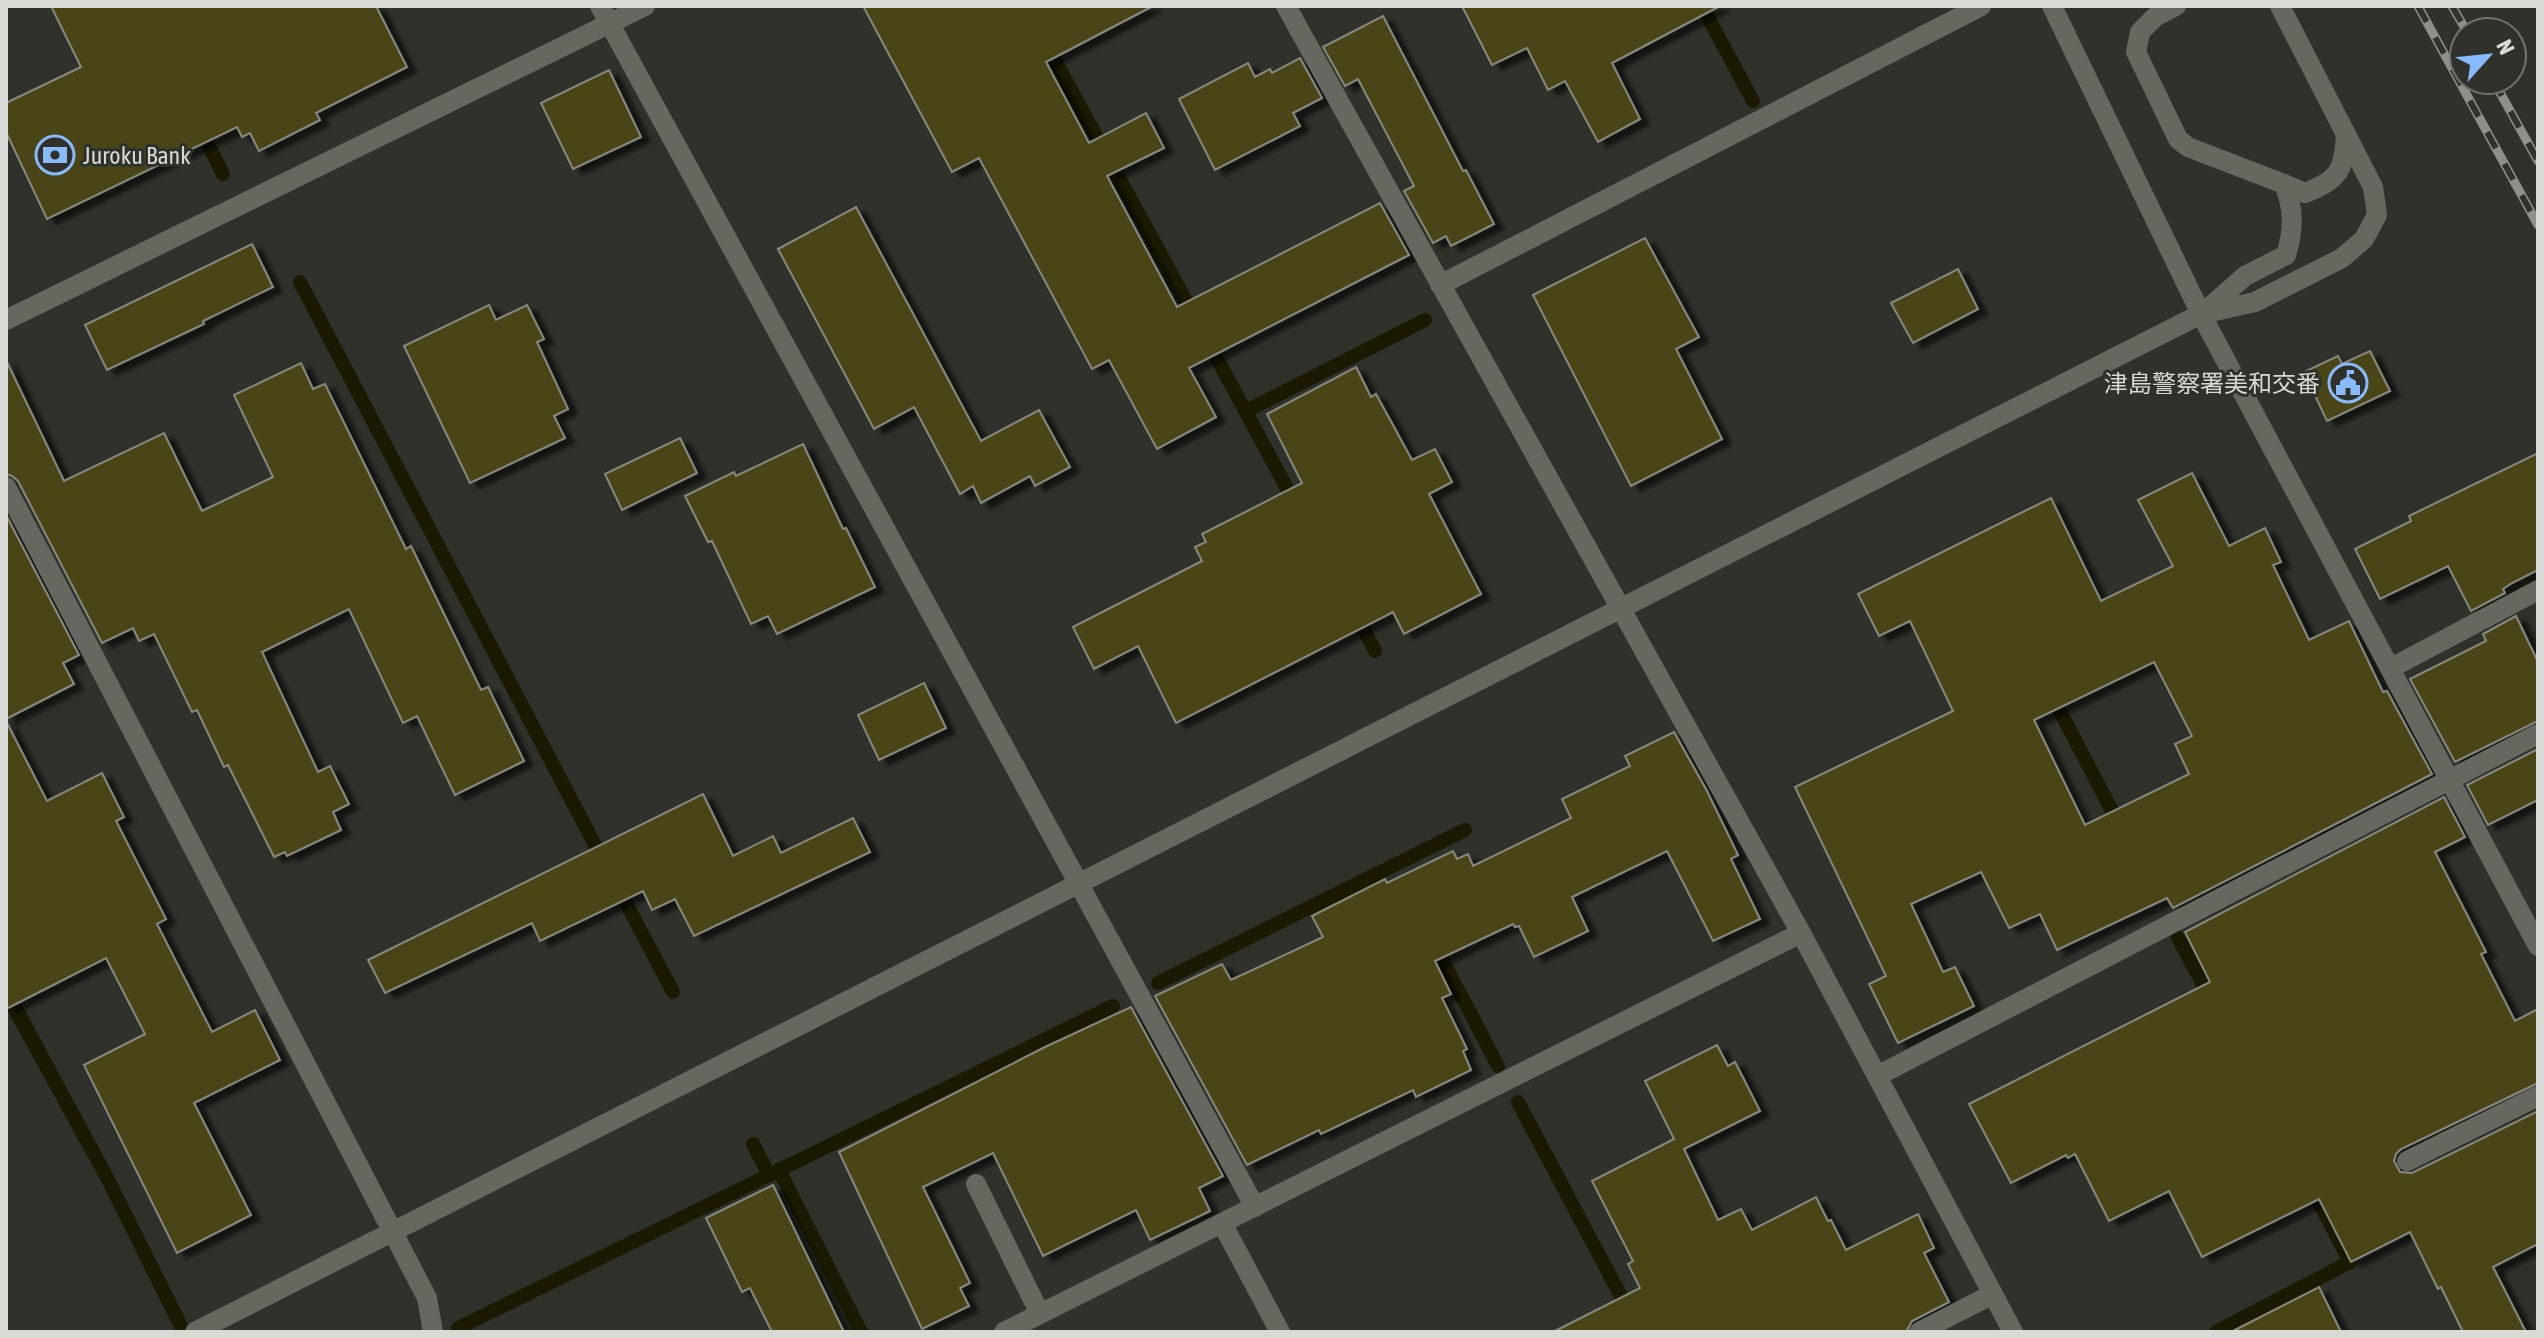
<svg xmlns="http://www.w3.org/2000/svg" width="2544" height="1338" viewBox="0 0 2544 1338" font-family="'Asap Condensed','Noto Sans JP',sans-serif">
<style>
.water{fill:#1b1901}
.lines{fill:none;stroke-linecap:round;stroke-linejoin:round}
.stream{stroke:#1b1901;stroke-width:14}
.building{fill:#484517;stroke:#888880;stroke-width:2;fill-rule:evenodd;filter:url(#shadow)}
.minor{stroke:#676760;stroke-width:20}
.rail-casing{stroke:#8f8f8b;stroke-width:9}
.rail{stroke:#31312b;stroke-width:6;stroke-dasharray:18;stroke-linecap:butt}
.labels{text-anchor:middle;dominant-baseline:central;stroke-width:6;stroke-linejoin:round;paint-order:stroke}
.poi-label{font-size:24px;fill:#d9d9d5;stroke:#31312b;text-anchor:start}
</style>
<defs>
<filter id="shadow"><feDropShadow dx="9" dy="5" stdDeviation="2" flood-color="#0009"/></filter>
</defs>
<rect width="100%" height="100%" fill="#31312b"/>
<polygon class="water" points="6,975 114,1176 192,1332 176,1332 102,1183 6,1008"/>
<g class="lines">
<g class="stream">
<polyline points="1702,6 1753,101"/>
<polyline points="1045,42 1196,319"/>
<polyline points="199,127 223,174"/>
<polyline points="300,282 604,862"/>
<polyline points="1207,340 1296,505"/>
<polyline points="1246,411 1425,320"/>
<polyline points="1354,611 1375,651"/>
<polyline points="2051,694 2121,828"/>
<polyline points="616,884 673,992"/>
<polyline points="2178,938 2212,1001"/>
<polyline points="1433,942 1498,1066"/>
<polyline points="1158,983 1465,830"/>
<polyline points="1518,1102 1640,1332"/>
<polyline points="753,1144 769,1175"/>
<polyline points="779,1170 861,1332"/>
<polyline points="458,1328 1113,1006"/>
<polyline points="2216,1332 2350,1262 2310,1185"/>
</g>
</g>
<g class="building">
<polygon points="51,6 376,6 407,67 316,113 320,120 259,151 250,133 242,137 237,127 47,219 6,132 6,103 81,67"/>
<polygon points="863,6 1153,6 1046,62 1089,143 1146,113 1164,148 1107,176 1177,307 1380,203 1409,255 1189,368 1216,417 1157,449 1109,360 1092,369 979,158 952,172"/>
<polygon points="1462,6 1720,6 1612,63 1640,119 1598,142 1565,81 1548,90 1527,48 1492,65"/>
<polygon points="1383,16 1463,171 1466,170 1494,224 1451,246 1446,236 1433,243 1404,191 1414,186 1358,79 1345,86 1323,47"/>
<polygon points="1300,58 1322,98 1293,113 1300,126 1215,170 1179,99 1248,63 1255,77 1270,69 1272,73"/>
<polygon points="609,70 641,137 573,169 541,103"/>
<polygon points="856,207 981,441 1039,410 1070,467 1035,486 1030,476 981,503 973,486 960,494 914,407 874,429 778,249"/>
<polygon points="1645,238 1699,337 1676,349 1722,439 1631,486 1533,295"/>
<polygon points="252,244 273,287 203,321 204,324 107,370 85,325"/>
<polygon points="1958,269 1978,309 1913,343 1891,303"/>
<polygon points="489,305 496,320 527,305 544,339 537,342 568,409 554,416 565,438 470,483 404,346"/>
<polygon points="2370,351 2390,391 2327,421 2304,372 2338,356 2342,364"/>
<polygon points="6,360 64,481 164,433 202,511 273,477 234,395 301,363 313,389 325,384 406,549 411,546 481,690 488,687 524,761 455,795 417,716 403,723 349,609 262,652 318,772 330,766 349,804 333,812 341,830 287,856 285,852 274,857 228,765 224,767 197,710 192,712 154,634 139,641 133,628 102,643 18,481 12,476 6,474"/>
<polygon points="1356,367 1371,397 1376,394 1412,460 1435,449 1452,482 1429,494 1481,594 1404,634 1393,612 1176,723 1138,646 1094,669 1073,627 1202,561 1195,547 1206,542 1202,534 1302,483 1267,414"/>
<polygon points="680,438 697,473 622,510 605,474"/>
<polygon points="803,444 843,529 846,528 875,587 777,634 768,616 751,624 712,541 708,542 685,496 734,472 736,476"/>
<polygon points="2538,453 2538,570 2512,583 2503,589 2505,593 2471,611 2448,566 2380,599 2355,549 2411,521 2409,516"/>
<path d="M2192,473L2229,546L2265,528L2281,562L2273,565L2309,640L2349,621L2383,692L2387,691L2432,774L2173,908L2167,898L2057,950L2040,914L2009,928L1981,872L1911,904L1943,972L1955,967L1974,1006L1898,1043L1869,984L1886,976L1795,787L1953,711L1910,621L1879,636L1858,594L2051,498L2101,601L2173,566L2138,500ZM2154,662L2192,736L2175,744L2189,774L2085,825L2034,720Z"/>
<polygon points="6,515 79,655 63,663 74,684 6,719"/>
<polygon points="2516,616 2538,662 2538,721 2455,762 2410,679 2486,641 2483,634"/>
<polygon points="924,683 946,728 879,760 858,715"/>
<polygon points="6,721 47,801 102,773 124,817 116,821 166,919 157,924 212,1032 255,1010 280,1060 194,1103 251,1215 177,1253 84,1065 145,1034 106,958 6,1009"/>
<polygon points="1674,732 1707,791 1738,855 1731,859 1760,919 1713,941 1667,851 1572,897 1588,931 1534,957 1519,926 1515,927 1513,924 1435,961 1451,994 1442,998 1467,1049 1463,1051 1471,1070 1416,1097 1413,1090 1321,1134 1319,1130 1247,1165 1155,996 1222,964 1231,980 1323,937 1312,916 1385,879 1387,883 1453,851 1457,859 1468,854 1473,866 1571,818 1562,799 1630,766 1625,756"/>
<polygon points="2538,749 2538,800 2488,825 2467,785"/>
<polygon points="703,794 733,856 773,836 781,853 853,818 870,852 694,936 675,899 652,910 643,891 540,941 532,923 385,993 368,960"/>
<polygon points="2444,797 2465,837 2435,852 2486,952 2481,954 2515,1021 2538,1009 2538,1083 2401,1149 2396,1154 2394,1161 2400,1172 2412,1173 2538,1111 2538,1244 2493,1267 2526,1332 2463,1332 2441,1287 2438,1289 2410,1232 2351,1262 2319,1199 2202,1257 2169,1191 2109,1221 2075,1154 2068,1158 2066,1155 2011,1183 1969,1104 2210,982 2185,932"/>
<polygon points="1131,1007 1223,1176 1199,1188 1210,1211 1150,1240 1136,1210 1043,1256 993,1153 923,1187 970,1283 960,1288 969,1306 922,1329 839,1152 1045,1047"/>
<polygon points="1717,1045 1728,1066 1735,1062 1760,1111 1684,1149 1718,1220 1741,1209 1752,1230 1816,1197 1828,1221 1831,1220 1846,1250 1918,1214 1934,1248 1924,1253 1949,1302 1912,1321 1906,1332 1553,1332 1640,1288 1628,1264 1633,1261 1592,1181 1674,1139 1645,1081"/>
<polygon points="773,1185 844,1332 772,1332 750,1288 742,1292 706,1218"/>
<polygon points="2319,1287 2341,1332 2231,1332"/>
</g>
<g class="lines">
<g class="minor">
<polyline points="600,6 1255,1207"/>
<polyline points="1286,6 1801,933 2013,1332"/>
<polyline points="2052,6 2201,314 2538,946"/>
<path d="M2176,6L2155,17L2140,32L2136,52L2178,139L2188,147L2284,184C2294,209 2294,229 2286,255L2245,276L2204,312"/>
<path d="M2284,184L2305,193C2340,179 2344,170 2346,134"/>
<polyline points="1440,285 1981,6"/>
<polyline points="6,320 645,6"/>
<polyline points="6,487 427,1298 433,1332"/>
<polyline points="2391,668 2538,590"/>
<polyline points="1877,1076 2538,734"/>
<polyline points="2407,1161 2538,1096"/>
<polyline points="976,1184 1040,1314"/>
<polyline points="1222,1223 1280,1332"/>
<polyline points="195,1332 2201,314 2255,302 2342,258 2364,239 2377,215 2373,187 2280,6"/>
<polyline points="1004,1332 1801,933"/>
<polyline points="1919,1332 1993,1294"/>
</g>
<defs>
<g id="rail">
<polyline points="2418,6 2538,225"/>
<polyline points="2452,6 2467,32"/>
<polyline points="2493,80 2538,161"/>
</g>
</defs>
<use href="#rail" class="rail-casing"/>
<use href="#rail" class="rail"/>
</g>
<defs>
<symbol id="bank-ring" viewBox="-11 -11 22 22"><circle r="9.5" fill="#31312b" stroke="#88bafc" stroke-width="1.5"/><path d="M-6-4H6V4H-6ZM0-2.3a2.3 2.3 0 1 0 0 4.6a2.3 2.3 0 1 0 0-4.6Z" fill="#88bafc"/></symbol>
<symbol id="civic-ring" viewBox="-11 -11 22 22"><circle r="9.5" fill="#31312b" stroke="#88bafc" stroke-width="1.5"/><path d="M-.6-6.5H3V-4.5H.6V-3L4-1V1h2V6H-6V1h2V-1L-.6-3ZM-1.2 2.5V6h2.4V2.5Z" fill="#88bafc"/></symbol>
</defs>
<g fill-rule="evenodd">
<use href="#bank-ring" x="33" y="133" width="44" height="44"/>
<use href="#civic-ring" x="2326" y="361" width="44" height="44"/>
</g>
<g class="labels">
<g class="poi-label">
<text x="83" y="155">Juroku Bank</text>
<text x="2320" y="383" text-anchor="end">津島警察署美和交番</text>
</g>
</g>
<rect width="2544" height="1338" fill="none" stroke="#d9d9d5" stroke-width="16"/>
<g transform="translate(2488 56) rotate(63)"><circle r="38" fill="#31312b" stroke="#74746f" stroke-width="2"/>
<path d="M0-6L14 30L0 20L-14 30Z" fill="#88bafc"/>
<text y="-12" font-size="22" font-weight="bold" text-anchor="middle" fill="#d9d9d5">N</text>
</g>
</svg>
